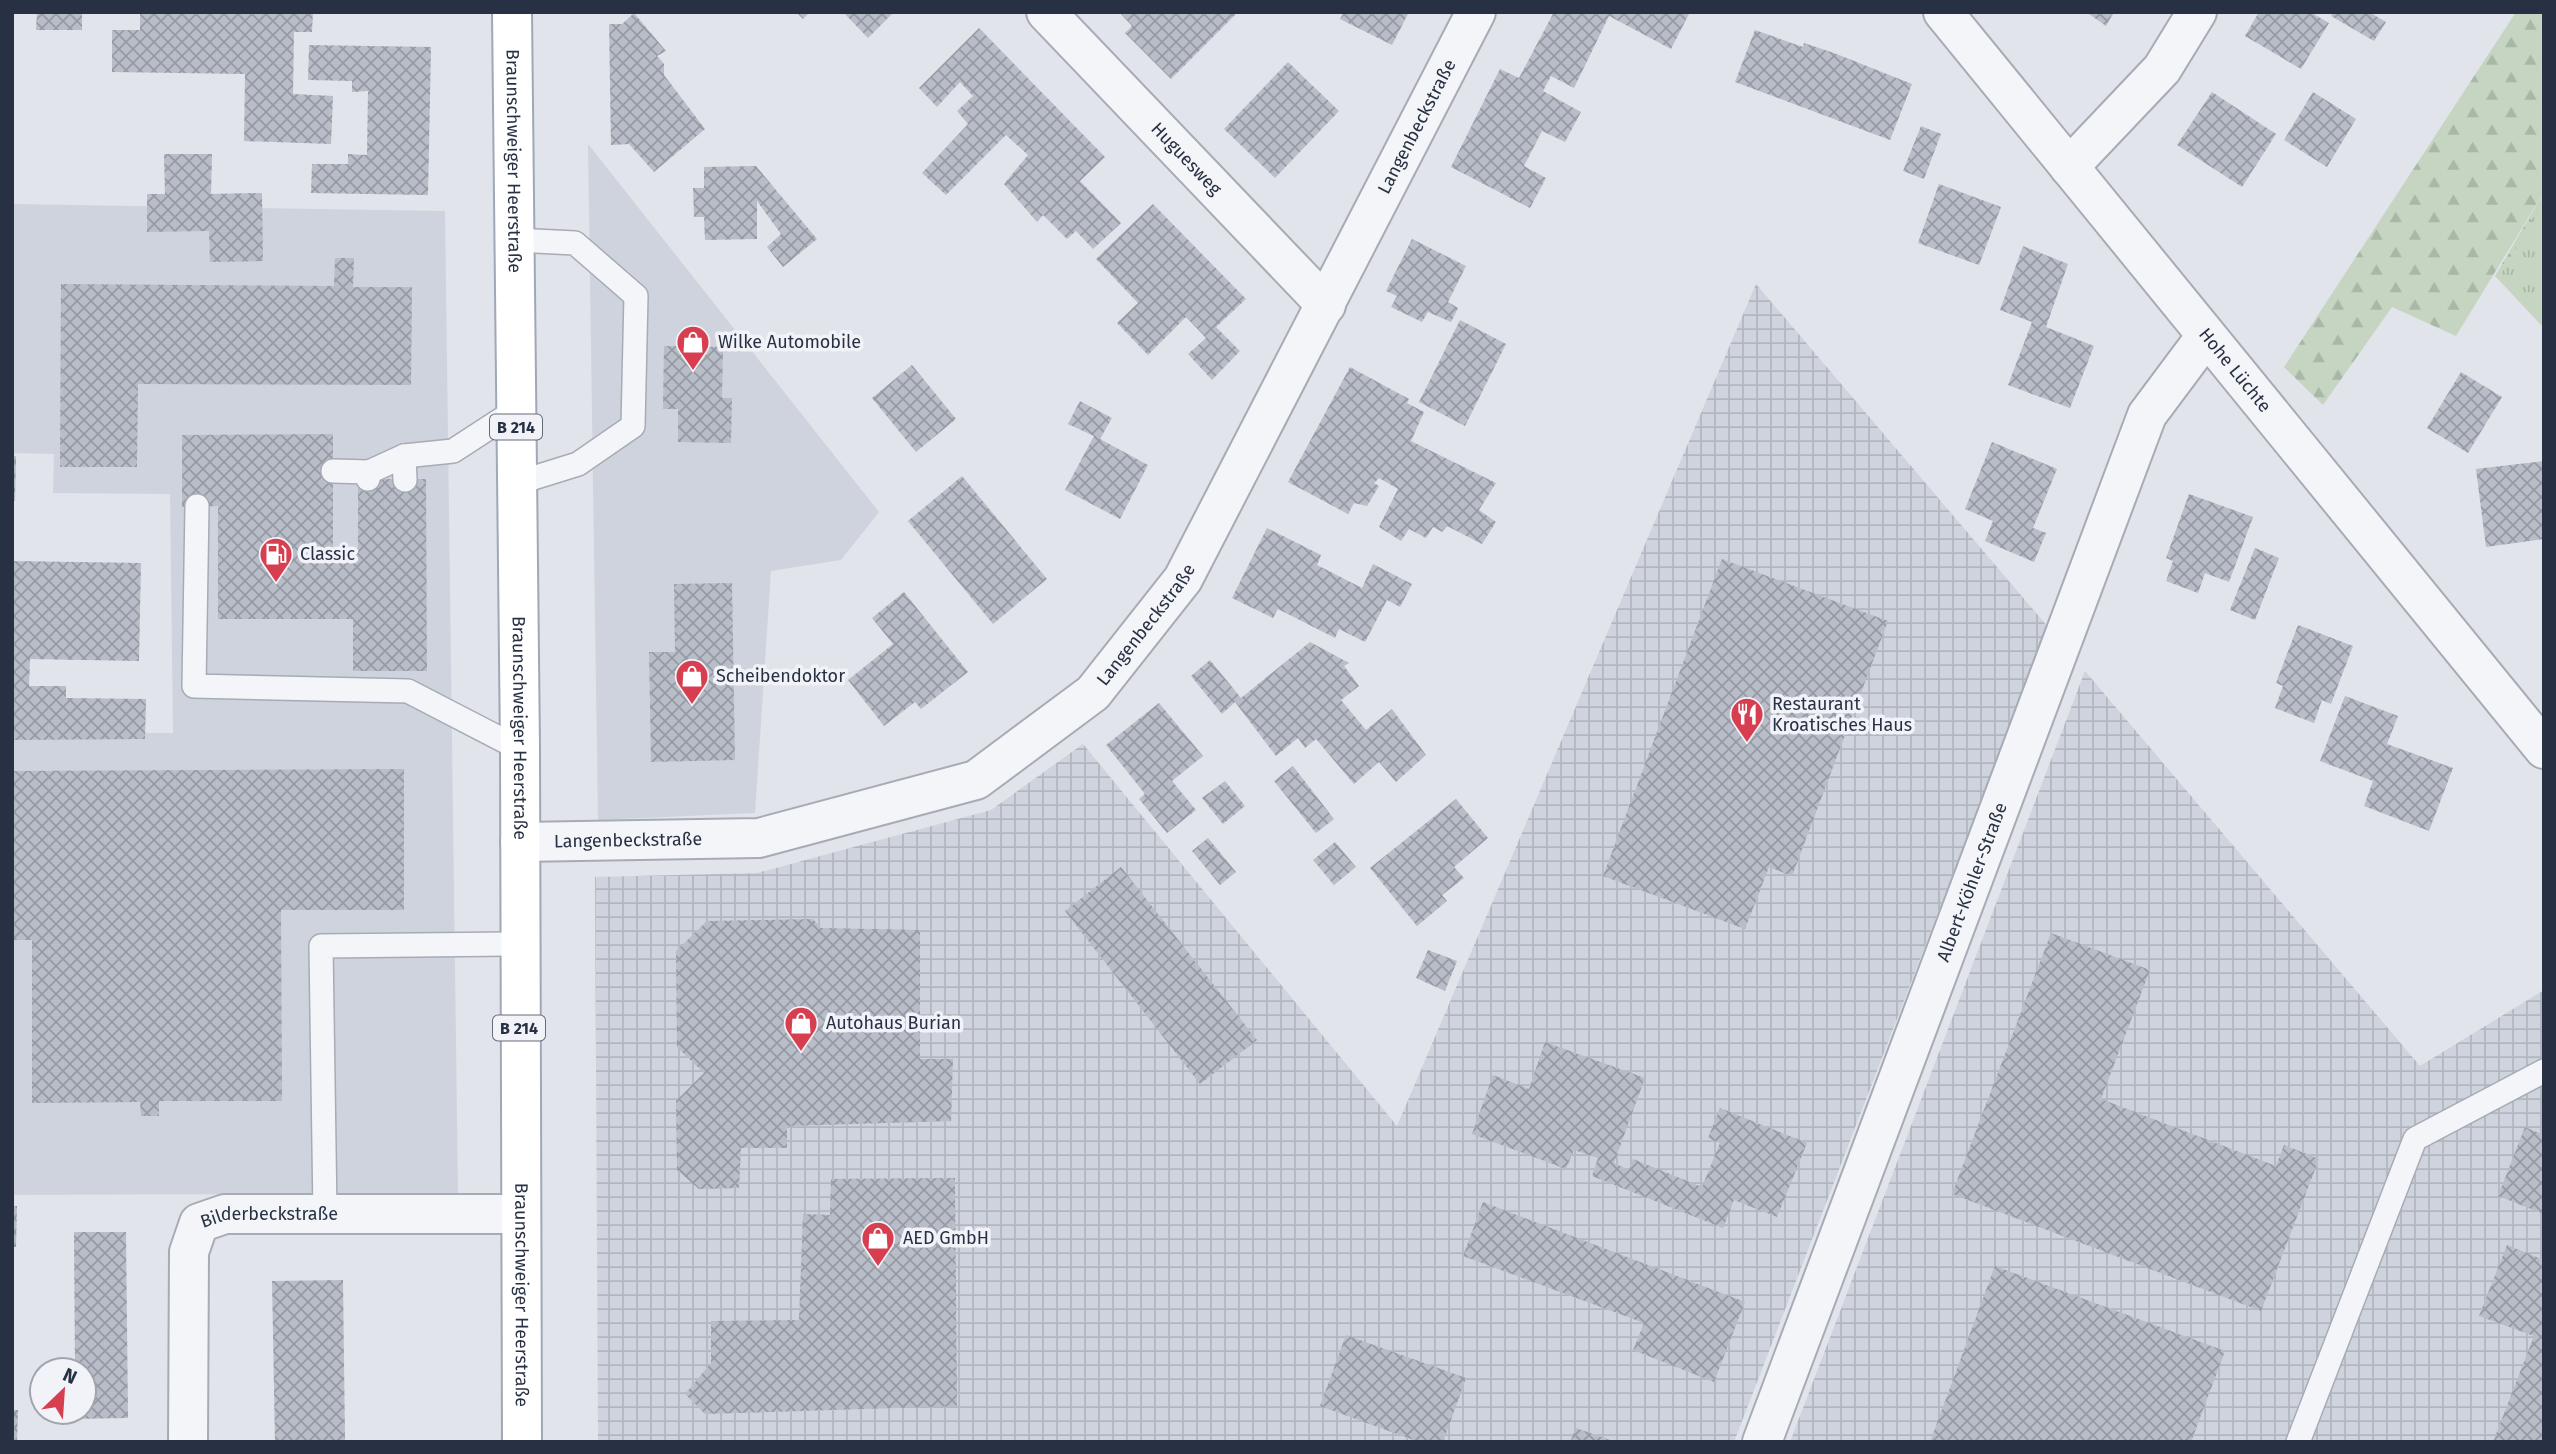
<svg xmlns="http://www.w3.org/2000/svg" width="2556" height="1454" viewBox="0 0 2556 1454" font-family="'Fira Sans',sans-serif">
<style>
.built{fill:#cfd3dd}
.industrial{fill:url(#industrial-grid)}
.grass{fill:url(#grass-dots)}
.forest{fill:url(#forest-firs)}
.park{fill:url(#park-tufts)}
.building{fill:url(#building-cross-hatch)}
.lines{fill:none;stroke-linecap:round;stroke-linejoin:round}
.lane-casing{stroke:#a6abb5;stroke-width:26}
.street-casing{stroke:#a6abb5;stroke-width:42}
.primary-casing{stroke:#9fa8b7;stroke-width:42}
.lane{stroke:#f4f5f8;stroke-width:23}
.street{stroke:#f4f5f8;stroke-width:38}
.primary{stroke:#fff;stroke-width:38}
.labels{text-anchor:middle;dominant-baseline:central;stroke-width:7;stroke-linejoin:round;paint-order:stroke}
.shield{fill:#f1f3f8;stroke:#646b79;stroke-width:2}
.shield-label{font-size:16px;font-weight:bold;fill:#283143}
.street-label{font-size:18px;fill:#283143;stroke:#f1f3f8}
.poi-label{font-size:18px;fill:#283143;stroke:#f1f3f8;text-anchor:start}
</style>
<defs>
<pattern id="industrial-grid" width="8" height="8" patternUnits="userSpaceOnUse" patternTransform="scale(1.75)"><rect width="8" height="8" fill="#cfd3dd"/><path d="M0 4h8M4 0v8" fill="none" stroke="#b2b6bf"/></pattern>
<pattern id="grass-dots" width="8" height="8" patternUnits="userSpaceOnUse" patternTransform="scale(1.75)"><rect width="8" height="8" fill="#c5d5c1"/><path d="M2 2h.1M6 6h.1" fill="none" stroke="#a9b7a7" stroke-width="1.8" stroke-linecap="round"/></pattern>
<pattern id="forest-firs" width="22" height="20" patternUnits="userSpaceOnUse" patternTransform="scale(1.75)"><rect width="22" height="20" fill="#c5d5c1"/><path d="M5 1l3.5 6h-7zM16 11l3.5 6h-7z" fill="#a9b7a7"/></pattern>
<pattern id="park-tufts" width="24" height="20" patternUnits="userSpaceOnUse" patternTransform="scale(1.75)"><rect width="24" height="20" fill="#c5d5c1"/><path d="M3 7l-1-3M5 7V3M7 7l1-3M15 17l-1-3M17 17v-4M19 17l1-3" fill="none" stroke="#a9b7a7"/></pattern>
<pattern id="building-cross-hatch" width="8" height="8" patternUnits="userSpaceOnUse" patternTransform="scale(1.75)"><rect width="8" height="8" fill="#b8bdc8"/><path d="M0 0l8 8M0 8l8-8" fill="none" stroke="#969aa4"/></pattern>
</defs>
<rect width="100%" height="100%" fill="#e1e4ea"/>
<g class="built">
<polygon points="588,144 879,512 841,560 771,571 755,813 598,820"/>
<polygon points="12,204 445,211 458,1193 12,1195 12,732 173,733 170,494 53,493 54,454 12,453"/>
</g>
<g class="industrial">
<polygon points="1756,284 2048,627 1734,1442 598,1442 595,877 757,873 991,810 1083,744 1397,1126"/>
<polygon points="2085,671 2420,1066 2544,990 2544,1442 1790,1442"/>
</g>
<polygon class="grass" points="2544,192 2544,328 2495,276"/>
<polygon class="forest" points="2516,12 2544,12 2544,192 2456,336 2392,307 2323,405 2284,367"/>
<polygon class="park" points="2544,199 2544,323 2500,276"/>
<g class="building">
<polygon points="37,12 82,12 82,30 36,30"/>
<polygon points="140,12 313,12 312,32 294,32 293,94 333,96 331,144 244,141 245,74 112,72 112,30 140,30"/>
<polygon points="796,12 810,12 803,19"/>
<polygon points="843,12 894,12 868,38"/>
<polygon points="1119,12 1238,12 1171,79 1125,33 1132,26"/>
<polygon points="1344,12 1409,12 1392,45 1340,19"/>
<polygon points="1554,12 1690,12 1671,49 1609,16 1574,88 1551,76 1543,91 1581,112 1565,142 1542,131 1524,166 1546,178 1530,208 1451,167 1500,69 1519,78"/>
<polygon points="2086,12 2114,12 2106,26"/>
<polygon points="2259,12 2310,12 2329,23 2301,69 2245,36"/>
<polygon points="2334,12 2369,12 2386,22 2374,41 2331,16"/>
<polygon points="634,13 666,51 657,56 664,64 664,75 705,129 654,172 629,144 611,145 609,24 622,24"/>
<polygon points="979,28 1105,157 1080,181 1121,223 1093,249 1076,231 1067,239 1043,215 1037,222 1004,184 1028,155 1006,135 946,195 922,173 968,124 957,111 973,96 960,82 937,107 919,88"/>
<polygon points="1755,30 1803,47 1804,43 1834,53 1912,84 1890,140 1735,82"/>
<polygon points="309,45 431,47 428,195 311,193 312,164 348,164 348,154 367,155 368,91 352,92 352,81 308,80"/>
<polygon points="1288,62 1339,111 1275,178 1224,129"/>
<polygon points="2212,92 2276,134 2242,187 2177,145"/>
<polygon points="2313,92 2356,119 2327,167 2284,140"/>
<polygon points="1921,126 1941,134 1924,179 1903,171"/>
<polygon points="164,154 212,154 211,194 262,193 263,261 210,262 209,231 147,232 147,194 165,194"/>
<polygon points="756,166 817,239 783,267 767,247 781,234 757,201 757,239 705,240 704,217 694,217 693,188 704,188 704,167"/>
<polygon points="1939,184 2001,207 1979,265 1918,243"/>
<polygon points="1153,204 1246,299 1216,327 1240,351 1212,380 1188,354 1206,338 1186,317 1148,355 1117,323 1138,303 1096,259"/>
<polygon points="1412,239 1466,266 1448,302 1458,308 1451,322 1428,312 1422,322 1391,307 1397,296 1386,291"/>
<polygon points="2023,246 2068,264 2046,327 2094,346 2070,408 2008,385 2032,322 2000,310"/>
<polygon points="335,258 354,258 353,287 412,287 411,385 138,384 137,467 60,467 61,284 334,286"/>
<polygon points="1460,320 1506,344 1465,426 1419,402"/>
<polygon points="664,346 723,347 722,398 732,398 731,443 678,442 678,409 663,409"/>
<polygon points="912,365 956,419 916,452 872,398"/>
<polygon points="1350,367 1409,399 1407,403 1424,412 1411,441 1496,483 1479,510 1496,522 1482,544 1447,526 1442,532 1433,527 1426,538 1409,529 1401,541 1379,527 1398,489 1379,478 1374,483 1379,486 1367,506 1354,503 1348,514 1288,482"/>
<polygon points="2461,372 2502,397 2468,453 2427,428"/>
<polygon points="1080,401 1112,418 1100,439 1148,465 1120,519 1065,490 1094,436 1068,424"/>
<polygon points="333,434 333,548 358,548 358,479 426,479 427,671 353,671 353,619 218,619 218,506 182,507 182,435"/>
<polygon points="1992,442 2057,469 2033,528 2046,533 2034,562 1985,541 1993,521 1965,509"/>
<polygon points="12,456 16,456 15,501 12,501"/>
<polygon points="2544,461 2544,539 2486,547 2476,469"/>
<polygon points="962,476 1047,579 993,624 908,521"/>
<polygon points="2189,494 2253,517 2229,582 2205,573 2198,593 2166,581 2173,561 2166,558"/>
<polygon points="1267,528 1321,555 1317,565 1362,588 1373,564 1412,584 1400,607 1387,600 1365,642 1339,629 1335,638 1278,609 1273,618 1232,598"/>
<polygon points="2255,548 2279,558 2255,620 2230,610"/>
<polygon points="1722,559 1888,621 1792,876 1769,867 1745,929 1603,876"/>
<polygon points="12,561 141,563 139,661 30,659 29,686 66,686 66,698 146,699 145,739 12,740"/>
<polygon points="732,583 735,760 651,762 649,652 675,652 674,584"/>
<polygon points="904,592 968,672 921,709 915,702 884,726 848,680 893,644 872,618"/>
<polygon points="2298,625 2353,646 2331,704 2322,700 2314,723 2275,708 2283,686 2276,683"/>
<polygon points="1310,642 1349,663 1344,666 1359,686 1341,700 1366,730 1392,709 1426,755 1396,782 1379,762 1354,784 1316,739 1305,748 1298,738 1276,756 1235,702 1222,714 1191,676 1210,660 1241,698"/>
<polygon points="2345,696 2398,716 2387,744 2453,768 2429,831 2364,806 2373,781 2320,761"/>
<polygon points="1159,703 1203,756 1172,781 1196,810 1167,833 1139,799 1145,794 1106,745"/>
<polygon points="1293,766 1334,819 1316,833 1274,781"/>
<polygon points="404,769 404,910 281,910 282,1101 159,1101 159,1116 141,1116 140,1102 32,1103 32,940 12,940 12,771"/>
<polygon points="1225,781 1245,806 1223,824 1202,798"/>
<polygon points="1456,799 1488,838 1454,867 1464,878 1442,895 1447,901 1417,926 1370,868"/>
<polygon points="1208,838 1236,872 1220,885 1192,851"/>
<polygon points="1335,842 1356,867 1334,885 1313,860"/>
<polygon points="1121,867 1257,1040 1200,1084 1065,911"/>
<polygon points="813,919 821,928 920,930 920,1059 953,1059 951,1121 787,1126 787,1148 741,1148 739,1188 699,1189 677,1170 676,1101 704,1073 677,1047 676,951 707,921"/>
<polygon points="2051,933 2150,970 2101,1099 2276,1166 2284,1145 2319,1159 2261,1311 1952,1194"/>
<polygon points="1428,950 1457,961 1445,991 1416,978"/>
<polygon points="1545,1042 1645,1078 1614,1163 1629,1170 1633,1159 1702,1187 1720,1143 1708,1138 1720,1108 1807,1143 1777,1217 1734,1200 1723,1228 1592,1176 1598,1158 1574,1150 1566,1169 1472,1134 1493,1075 1529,1089"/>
<polygon points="2525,1127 2544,1135 2544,1214 2498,1196"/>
<polygon points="955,1178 957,1406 705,1414 685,1394 711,1363 711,1321 799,1320 803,1214 830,1215 831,1179"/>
<polygon points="1483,1202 1745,1302 1714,1382 1633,1350 1644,1323 1463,1256"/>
<polygon points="12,1206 17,1206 16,1247 12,1247"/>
<polygon points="74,1232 126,1232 128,1418 75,1419 75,1412 84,1412 84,1370 75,1370"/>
<polygon points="2507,1245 2544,1260 2544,1442 2493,1442 2534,1336 2479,1316"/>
<polygon points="1995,1266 2225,1351 2191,1442 1930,1442"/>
<polygon points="343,1280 345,1442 275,1442 272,1281"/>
<polygon points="1346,1335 1466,1378 1443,1442 1419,1442 1320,1406"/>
<polygon points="12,1410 18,1410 17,1442 12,1442"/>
<polygon points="1576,1428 1613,1441 1613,1442 1570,1442"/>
</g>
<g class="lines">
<defs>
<g id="lane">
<polyline points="515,240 575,243 636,296 633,426 578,464 517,483"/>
<polyline points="404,456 405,480"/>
<polyline points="333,471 369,472 368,479"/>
<polyline points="369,472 404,456 453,451 516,410"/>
<polyline points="197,506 194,686 408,691 520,749"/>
<polyline points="325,1214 321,946 519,944"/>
<polyline points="2298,1442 2415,1139 2544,1071"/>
</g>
<g id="street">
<path id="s1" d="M1046,12L1326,305"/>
<path id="s2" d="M1943,12L2544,749"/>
<polyline points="2069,167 2162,69 2197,12"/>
<path id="s3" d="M520,842L759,838L976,780L1093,693L1183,579L1476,12"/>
<path id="s4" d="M188,1442L189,1252L199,1223L225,1214H520"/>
<path id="s5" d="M1762,1442L2147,415L2206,336"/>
</g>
<g id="primary">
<path id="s6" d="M512,12L520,749L522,1442"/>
</g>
</defs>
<use href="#lane" class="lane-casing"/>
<use href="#street" class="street-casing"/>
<use href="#primary" class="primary-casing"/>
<use href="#lane" class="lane"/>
<use href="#street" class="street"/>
<use href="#primary" class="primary"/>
</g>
<defs>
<symbol id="shop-pin" viewBox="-11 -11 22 30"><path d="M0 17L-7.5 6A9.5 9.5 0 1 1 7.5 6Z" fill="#d73e4f" stroke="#f1f3f8"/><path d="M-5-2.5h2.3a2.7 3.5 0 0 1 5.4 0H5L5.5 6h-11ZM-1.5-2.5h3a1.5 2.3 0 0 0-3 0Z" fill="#fff"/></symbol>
<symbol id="fuel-pin" viewBox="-11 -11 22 30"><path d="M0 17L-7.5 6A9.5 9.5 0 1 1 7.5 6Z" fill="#d73e4f" stroke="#f1f3f8"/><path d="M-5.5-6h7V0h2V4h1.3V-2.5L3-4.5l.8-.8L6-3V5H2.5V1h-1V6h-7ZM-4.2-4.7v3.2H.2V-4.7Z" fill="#fff"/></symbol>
<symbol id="restaurant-pin" viewBox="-11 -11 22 30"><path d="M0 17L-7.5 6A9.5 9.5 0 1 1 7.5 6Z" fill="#d73e4f" stroke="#f1f3f8"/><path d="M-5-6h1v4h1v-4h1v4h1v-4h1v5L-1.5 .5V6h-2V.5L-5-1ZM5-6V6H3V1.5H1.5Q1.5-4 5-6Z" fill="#fff"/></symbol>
</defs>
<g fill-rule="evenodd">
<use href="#shop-pin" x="674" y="323" width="38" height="52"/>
<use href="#fuel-pin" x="257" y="535" width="38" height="52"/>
<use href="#shop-pin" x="673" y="657" width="38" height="52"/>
<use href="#restaurant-pin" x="1728" y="695" width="38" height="52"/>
<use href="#shop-pin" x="782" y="1004" width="38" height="52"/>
<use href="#shop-pin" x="859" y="1219" width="38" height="52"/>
</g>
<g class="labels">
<g class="shield">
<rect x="490" y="414.5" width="52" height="25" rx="5"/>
<rect x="493" y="1015.5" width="52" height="25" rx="5"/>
</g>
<g class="shield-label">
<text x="516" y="427">B 214</text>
<text x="519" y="1028">B 214</text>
</g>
<g class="street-label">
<text stroke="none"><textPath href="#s3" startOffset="1264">Langenbeckstraße</textPath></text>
<text stroke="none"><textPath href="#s1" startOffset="203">Huguesweg</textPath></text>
<text stroke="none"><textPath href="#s6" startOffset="149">Braunschweiger Heerstraße</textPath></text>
<text stroke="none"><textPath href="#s2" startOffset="462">Hohe Lüchte</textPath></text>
<text stroke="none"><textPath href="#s3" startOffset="696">Langenbeckstraße</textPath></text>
<text stroke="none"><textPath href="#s6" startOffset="716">Braunschweiger Heerstraße</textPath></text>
<text stroke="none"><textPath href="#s3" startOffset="108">Langenbeckstraße</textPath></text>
<text stroke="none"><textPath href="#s5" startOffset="598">Albert-Köhler-Straße</textPath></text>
<text stroke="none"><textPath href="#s4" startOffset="292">Bilderbeckstraße</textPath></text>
<text stroke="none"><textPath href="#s6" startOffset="1283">Braunschweiger Heerstraße</textPath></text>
</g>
<g class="poi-label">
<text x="718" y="342">Wilke Automobile</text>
<text x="300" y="554">Classic</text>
<text x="716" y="676">Scheibendoktor</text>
<text x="1772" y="704">Restaurant<tspan x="1772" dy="21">Kroatisches Haus</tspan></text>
<text x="826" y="1023">Autohaus Burian</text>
<text x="903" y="1238">AED GmbH</text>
</g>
</g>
<rect width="2556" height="1454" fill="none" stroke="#283143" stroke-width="28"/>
<g transform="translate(63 1391) rotate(25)"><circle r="33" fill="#f1f3f8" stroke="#a1a5b0" stroke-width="2"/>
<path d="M0-5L12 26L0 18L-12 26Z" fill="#d73e4f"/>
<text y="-10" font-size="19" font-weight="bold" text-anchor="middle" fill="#283143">N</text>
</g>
</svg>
